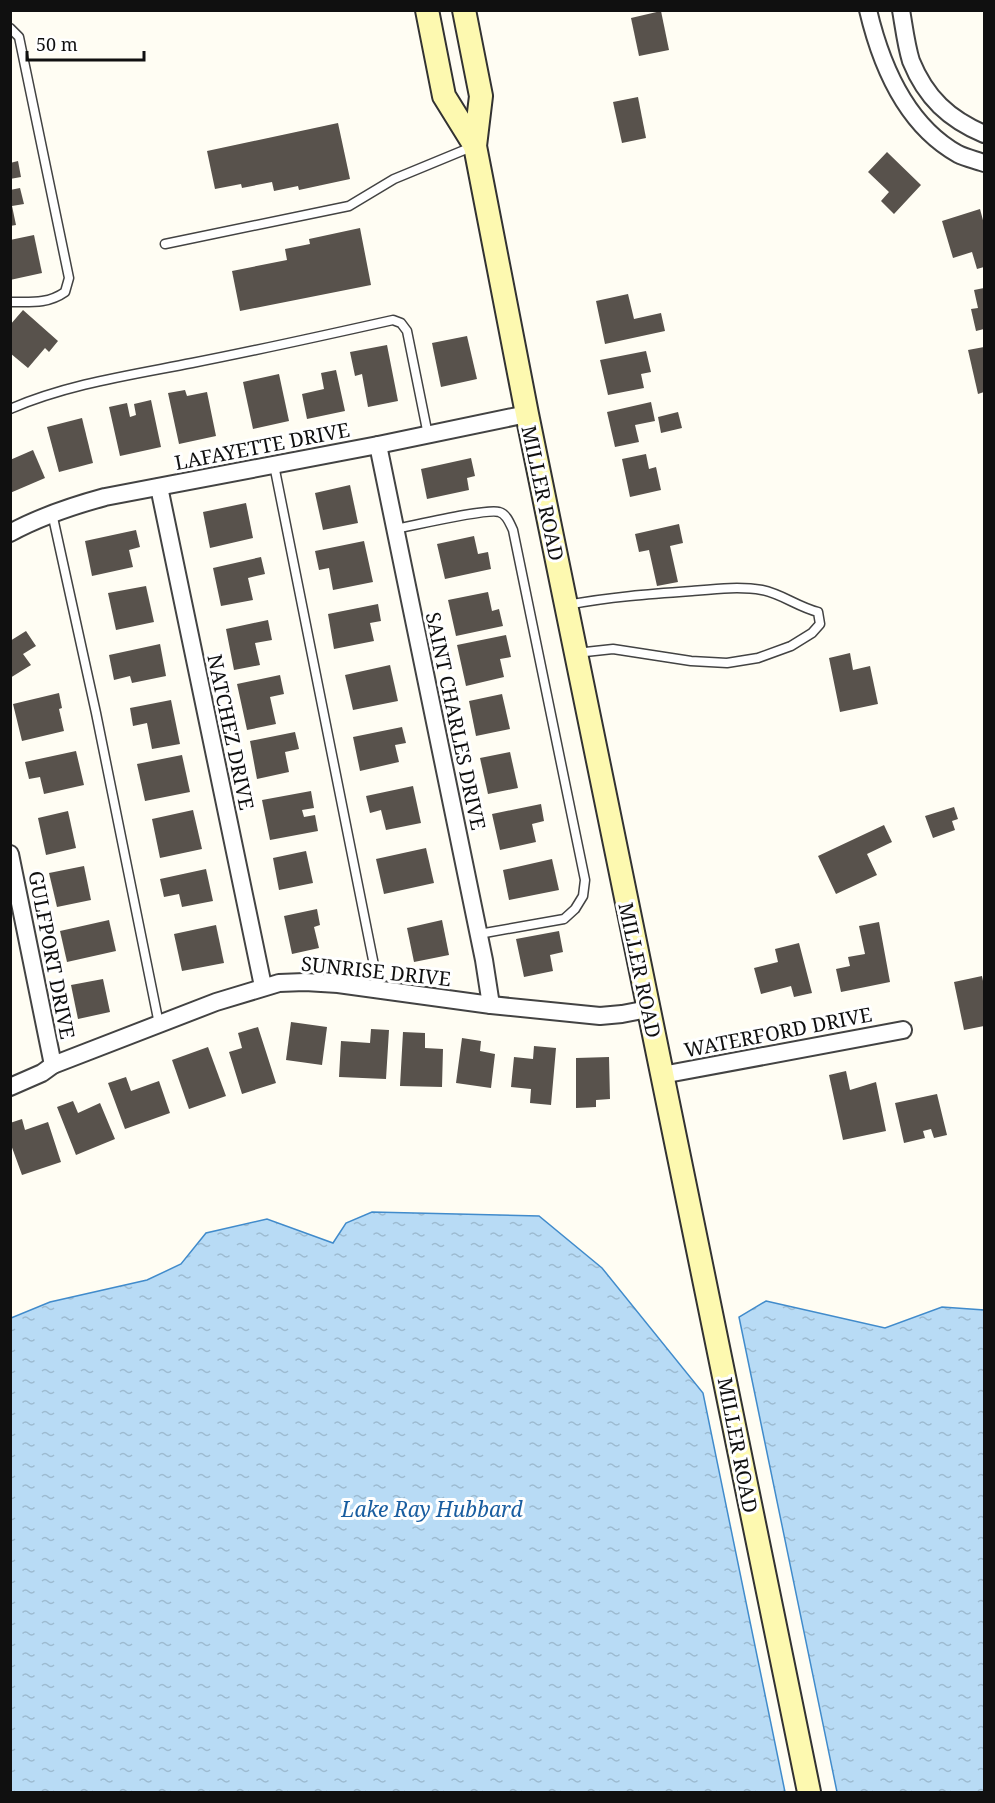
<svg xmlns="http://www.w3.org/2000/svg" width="995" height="1803" viewBox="0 0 995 1803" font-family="'Noto Serif',serif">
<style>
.water{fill:url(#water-ripples);stroke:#418bcb;stroke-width:1.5}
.building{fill:#58524c}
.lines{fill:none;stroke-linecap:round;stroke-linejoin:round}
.lane-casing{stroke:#434343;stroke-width:11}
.street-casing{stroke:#434343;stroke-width:20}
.secondary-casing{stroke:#323232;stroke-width:26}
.lane{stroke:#fff;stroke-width:8}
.street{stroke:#fff;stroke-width:16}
.secondary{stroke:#fdf9b0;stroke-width:22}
.labels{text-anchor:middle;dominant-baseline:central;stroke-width:6;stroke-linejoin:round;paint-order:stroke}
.street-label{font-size:20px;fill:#101010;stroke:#fff}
.water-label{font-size:21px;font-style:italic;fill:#1a5ea0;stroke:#fff}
</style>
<defs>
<pattern id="water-ripples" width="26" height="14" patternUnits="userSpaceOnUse" patternTransform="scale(1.5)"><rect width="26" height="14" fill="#b8dbf5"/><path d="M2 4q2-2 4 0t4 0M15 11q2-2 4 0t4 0" fill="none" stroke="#9dbbd1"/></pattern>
</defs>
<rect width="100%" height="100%" fill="#fffdf3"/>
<g class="water">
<polygon points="372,1212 539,1216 602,1268 703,1393 785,1792 11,1792 11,1318 50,1302 147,1280 181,1264 206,1233 267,1219 333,1243 346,1223"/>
<polygon points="766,1301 885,1328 942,1307 984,1310 984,1792 837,1792 739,1317"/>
</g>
<g class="building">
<polygon points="661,11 669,50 639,56 631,18"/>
<polygon points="638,97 646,138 622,143 613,102"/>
<polygon points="338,123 350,179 299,190 298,186 274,191 272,182 242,188 241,184 215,189 207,151"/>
<polygon points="887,152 921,185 894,214 881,201 889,192 868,172"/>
<polygon points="18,161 21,177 10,179 10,163"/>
<polygon points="20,188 24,204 12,206 16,225 10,226 10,190"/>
<polygon points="980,209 984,224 984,267 977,269 972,252 953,258 942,221"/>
<polygon points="360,228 371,285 240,311 232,271 287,260 285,249 310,244 309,239"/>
<polygon points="34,235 42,273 10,280 10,240"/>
<polygon points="984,288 984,329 976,331 971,309 978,308 974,290"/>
<polygon points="628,294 634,319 661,313 665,331 605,344 596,301"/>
<polygon points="23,310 58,341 49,352 45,348 28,368 10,353 10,325"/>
<polygon points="467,336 477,379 441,387 432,343"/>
<polygon points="387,345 398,401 368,407 362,374 355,376 350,352"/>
<polygon points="984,347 984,392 978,394 968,350"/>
<polygon points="646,351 651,372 641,374 644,388 608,395 600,360"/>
<polygon points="336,370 345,411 307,419 302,394 324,389 321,373"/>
<polygon points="279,374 289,421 253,429 243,382"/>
<polygon points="185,390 187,396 207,392 216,436 179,444 168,393"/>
<polygon points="151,400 161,447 120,456 109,407 127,403 130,417 136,415 134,404"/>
<polygon points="651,402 655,421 635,425 639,442 615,447 607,412"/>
<polygon points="678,412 682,428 661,433 658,417"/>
<polygon points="82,418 93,463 59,472 47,427"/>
<polygon points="33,450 45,478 10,493 10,460"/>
<polygon points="646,454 649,469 656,467 661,490 630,497 622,459"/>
<polygon points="471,458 475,476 467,478 469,490 427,499 421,469"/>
<polygon points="350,485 358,523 323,530 315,493"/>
<polygon points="246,503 253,538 210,548 203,512"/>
<polygon points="679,524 683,543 670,546 678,582 657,586 649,550 639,552 635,534"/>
<polygon points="136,530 140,547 129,550 133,567 92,576 85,541"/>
<polygon points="474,536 478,554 488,552 491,569 445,579 437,544"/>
<polygon points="364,541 373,582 333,590 329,568 319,570 315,551"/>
<polygon points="261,557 265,574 248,578 253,600 221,606 213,568"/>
<polygon points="146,586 154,622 116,630 108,593"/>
<polygon points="488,592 492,611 499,609 503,626 456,636 448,600"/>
<polygon points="378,604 381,621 370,623 374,641 334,649 328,614"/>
<polygon points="268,620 272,640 255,643 260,665 234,670 226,629"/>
<polygon points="26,631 36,646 23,654 31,665 10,678 10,641"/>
<polygon points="506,635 511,657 500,659 504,677 466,686 457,645"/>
<polygon points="160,644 166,676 132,683 130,676 114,680 109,655"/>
<polygon points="850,653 853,670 870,666 878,704 840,712 829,658"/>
<polygon points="390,665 398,701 353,710 345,675"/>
<polygon points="280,675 284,694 270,697 276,724 247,730 237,684"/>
<polygon points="59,693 62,708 59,709 64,731 22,741 13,704"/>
<polygon points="502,694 510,729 476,736 469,701"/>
<polygon points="171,700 180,744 152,749 147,723 133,726 130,708"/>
<polygon points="402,727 406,743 395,745 399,762 360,771 353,737"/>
<polygon points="295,732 299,749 285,752 289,772 257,779 250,741"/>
<polygon points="76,751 84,785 44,794 40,777 29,779 25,762"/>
<polygon points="510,752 518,788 488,794 480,758"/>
<polygon points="182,755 190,792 145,801 137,764"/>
<polygon points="413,786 421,823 386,830 381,810 370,813 366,796"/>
<polygon points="311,791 314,808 302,810 304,817 315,815 318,831 270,840 262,800"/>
<polygon points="541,804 544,821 532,824 536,842 500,850 492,814"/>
<polygon points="954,807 958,819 952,821 955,830 933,838 925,816"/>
<polygon points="193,810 202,849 160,858 152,819"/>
<polygon points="68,811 76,848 46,855 38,818"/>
<polygon points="884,825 892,842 867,854 877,875 836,894 818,856"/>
<polygon points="426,848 434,883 384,894 376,859"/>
<polygon points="306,851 313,883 279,890 273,858"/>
<polygon points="552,859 559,890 509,900 503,870"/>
<polygon points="84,866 91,900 57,907 49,873"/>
<polygon points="206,869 213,901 182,907 179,894 164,897 160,879"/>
<polygon points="317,909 320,925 314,927 319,948 292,954 284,916"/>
<polygon points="109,920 116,951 67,962 60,931"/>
<polygon points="442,920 449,955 414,962 407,928"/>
<polygon points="879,922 890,982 841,992 836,969 850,966 848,957 865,954 859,926"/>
<polygon points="216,925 224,963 182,971 174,934"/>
<polygon points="559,931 563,952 550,955 553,971 524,977 516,939"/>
<polygon points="799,943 812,993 794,997 791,986 761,994 754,968 778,962 775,949"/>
<polygon points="982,976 984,986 984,1026 964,1030 954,982"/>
<polygon points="103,979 110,1012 78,1019 71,985"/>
<polygon points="291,1022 327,1027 322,1065 286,1060"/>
<polygon points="258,1027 276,1083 242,1094 229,1052 242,1048 238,1033"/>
<polygon points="371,1029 389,1030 386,1079 339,1077 341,1041 370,1043"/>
<polygon points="403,1032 425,1033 425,1048 443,1049 442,1087 400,1086"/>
<polygon points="462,1038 481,1041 480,1051 495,1054 491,1088 456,1083"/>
<polygon points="534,1046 556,1048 551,1105 530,1103 531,1089 511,1087 514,1057 533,1059"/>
<polygon points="208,1047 226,1096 189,1109 172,1060"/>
<polygon points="609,1057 610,1099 596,1100 596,1107 576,1108 576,1058"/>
<polygon points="846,1071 850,1090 876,1082 886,1131 843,1140 829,1075"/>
<polygon points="126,1077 131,1091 159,1081 170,1113 125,1129 108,1083"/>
<polygon points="937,1094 947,1135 934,1138 931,1129 923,1131 925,1138 904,1143 895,1103"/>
<polygon points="73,1101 78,1113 100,1103 115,1139 76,1155 57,1107"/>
<polygon points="22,1119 25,1130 48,1122 61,1162 22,1175 10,1142 10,1123"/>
</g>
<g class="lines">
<defs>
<g id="lane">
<path d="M10,28L19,37L69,278L65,292C48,304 31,302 10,302"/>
<polyline points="165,244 349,206 394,179 474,146"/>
<path d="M10,409C68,384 131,375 192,363C259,350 326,335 393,320L401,323L407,331L428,435"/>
<polyline points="274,465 379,990"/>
<polyline points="52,513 96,713 159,1024"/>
<path d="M395,529C412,526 487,508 499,512C507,514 510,524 513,530L585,880L583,896L575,909L564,919L479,934"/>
<path d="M567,605C609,597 650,594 692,591C714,589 740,586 762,590C782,594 798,607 818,612L820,624L812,633L791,646L758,658L727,663L691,661L613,649L576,653"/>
</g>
<g id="street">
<path d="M868,10C881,65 906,125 958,154C966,158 976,160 984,163"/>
<path d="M901,10C904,27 906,45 911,61C926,98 949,119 984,134"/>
<polyline points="378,445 484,960 491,1005"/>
<polyline points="159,487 263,986"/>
<path d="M10,533C41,516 72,506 105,497L378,445L527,414"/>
<polyline points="10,854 53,1065"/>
<polyline points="662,1075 903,1030"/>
<polyline points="10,1087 42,1073 53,1065 216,1002 279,983 305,982 338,984 491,1005 600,1016 622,1014 648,1009"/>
</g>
<g id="secondary">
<polyline points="427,10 444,96 475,146"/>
<polyline points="464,10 481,96 475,146 527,414 809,1792"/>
</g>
</defs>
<use href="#lane" class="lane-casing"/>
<use href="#street" class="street-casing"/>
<use href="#secondary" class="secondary-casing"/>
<use href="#lane" class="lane"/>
<use href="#street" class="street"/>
<use href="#secondary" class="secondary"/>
</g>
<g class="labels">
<g class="street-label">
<text transform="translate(262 446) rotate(-11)">LAFAYETTE DRIVE</text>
<text transform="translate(543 493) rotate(78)">MILLER ROAD</text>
<text transform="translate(456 721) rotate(78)">SAINT CHARLES DRIVE</text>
<text transform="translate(231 732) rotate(78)">NATCHEZ DRIVE</text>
<text transform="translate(52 955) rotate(79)">GULFPORT DRIVE</text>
<text transform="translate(640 970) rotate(78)">MILLER ROAD</text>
<text transform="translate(376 971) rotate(6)">SUNRISE DRIVE</text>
<text transform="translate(778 1032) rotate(-11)">WATERFORD DRIVE</text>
<text transform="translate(738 1445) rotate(79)">MILLER ROAD</text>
</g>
<g class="water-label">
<text x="432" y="1509">Lake Ray Hubbard</text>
</g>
</g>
<rect width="995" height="1803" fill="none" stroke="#101010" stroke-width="24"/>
<path d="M27 51v9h117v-9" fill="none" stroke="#101010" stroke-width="3"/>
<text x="36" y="51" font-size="18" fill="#101010" stroke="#ffffff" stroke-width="4.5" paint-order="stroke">50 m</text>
</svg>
